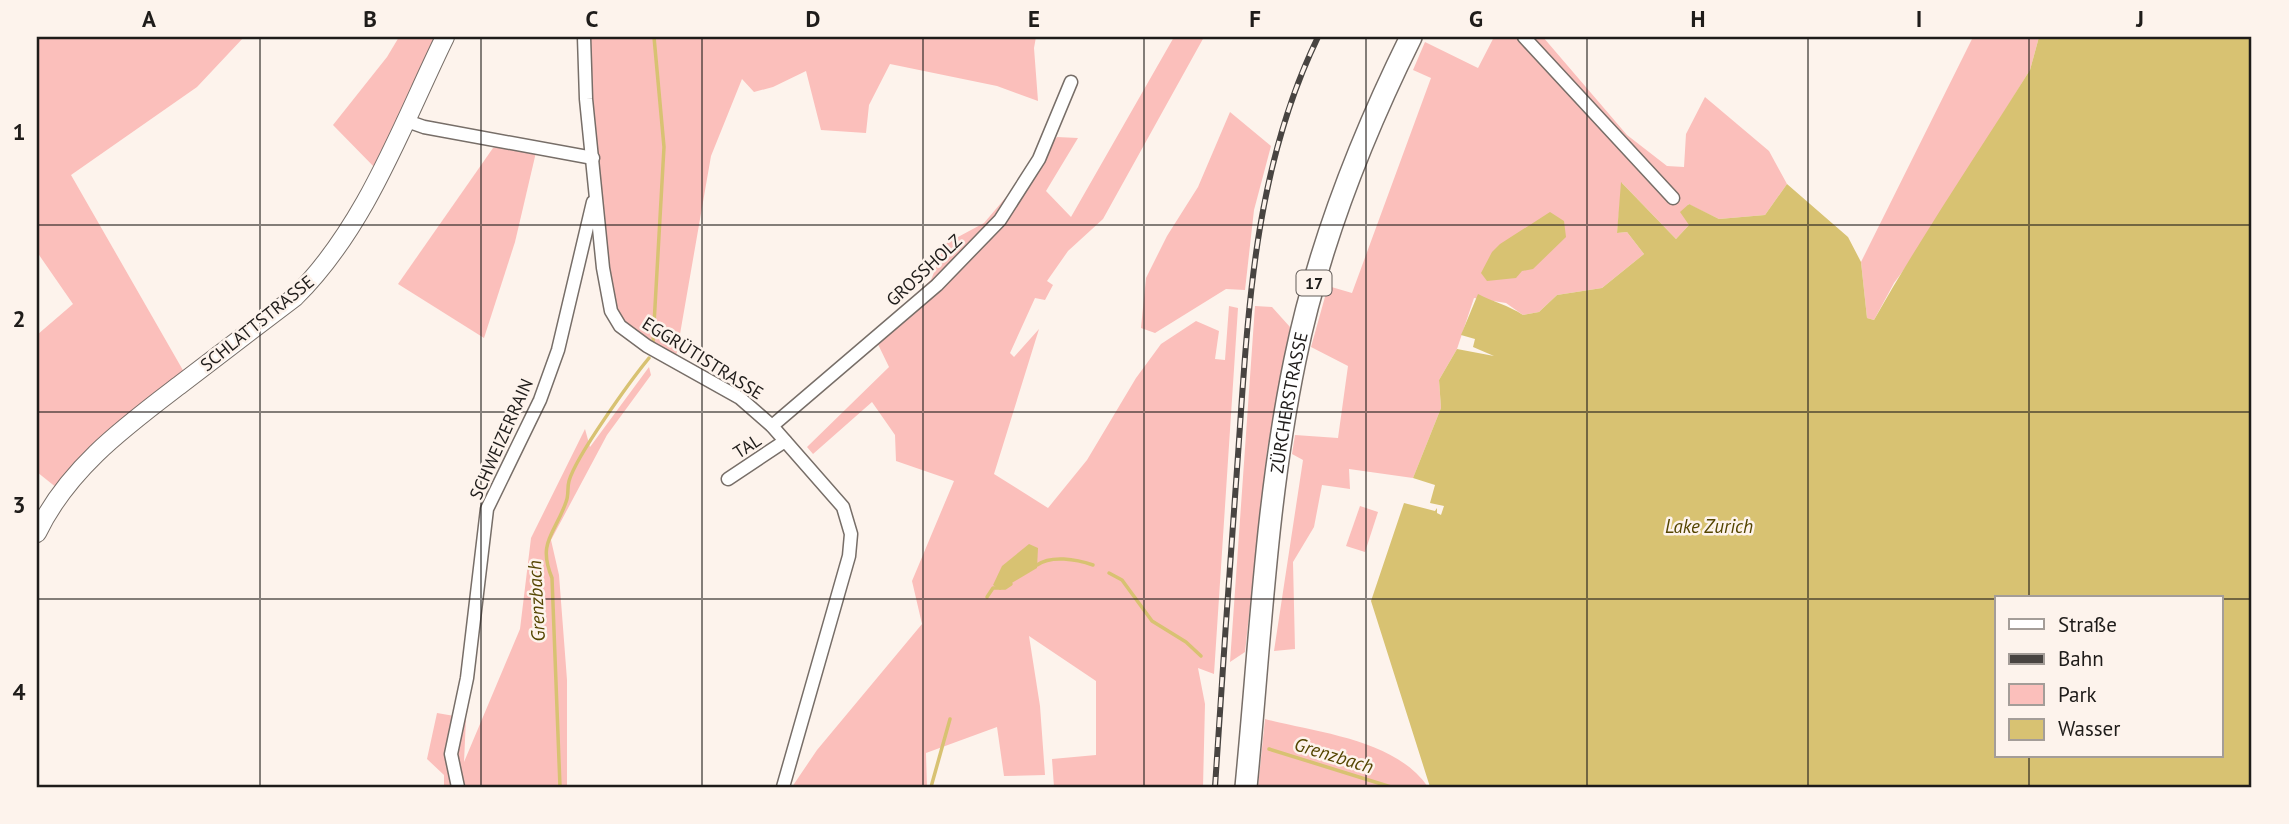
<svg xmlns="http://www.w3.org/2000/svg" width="2289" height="824" viewBox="0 0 2289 824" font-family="'PT Sans',sans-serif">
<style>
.green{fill:#fbbfbb}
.water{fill:#d8c272;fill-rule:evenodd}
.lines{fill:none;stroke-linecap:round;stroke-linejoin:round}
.stream{stroke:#d8c272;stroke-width:3.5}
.street-casing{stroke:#776e68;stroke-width:15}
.secondary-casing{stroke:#776e68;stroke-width:20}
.primary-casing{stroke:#776e68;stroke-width:24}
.street{stroke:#fff;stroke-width:12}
.secondary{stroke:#fff;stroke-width:18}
.primary{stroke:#fff;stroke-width:21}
.rail-casing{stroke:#484441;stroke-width:6}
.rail{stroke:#fdf3ec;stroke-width:3.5;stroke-dasharray:10;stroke-linecap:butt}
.grid{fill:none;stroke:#1f1c1a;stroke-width:2;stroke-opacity:0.55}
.labels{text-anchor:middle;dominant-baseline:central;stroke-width:5;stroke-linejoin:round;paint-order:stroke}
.shield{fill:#fdf3ec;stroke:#625c59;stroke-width:2}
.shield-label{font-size:16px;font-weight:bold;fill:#1f1c1a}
.street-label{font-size:18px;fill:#1f1c1a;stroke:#fdf3ec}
.water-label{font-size:19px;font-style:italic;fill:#544501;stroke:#fdf3ec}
.neatline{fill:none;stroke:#1f1c1a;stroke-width:2.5}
.grid-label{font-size:23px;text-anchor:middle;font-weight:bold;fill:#1f1c1a}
</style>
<rect width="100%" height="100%" fill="#fdf3ec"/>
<g class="green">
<polygon points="37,37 244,37 197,87 71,175 188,379 62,492 37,472 37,335 73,304 37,252"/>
<polygon points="399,37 445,37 379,172 333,125 387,57"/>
<polygon points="589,37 1036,37 1034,48 1038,101 997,86 890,64 869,105 866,133 821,130 806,71 773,87 754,92 742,79 711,156 676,357 657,352 611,311 596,191"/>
<polygon points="1174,37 1204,37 1103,219 1068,251 1047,281 1053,285 1045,300 1035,298 1010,353 1014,357 1039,329 994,474 1048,508 1087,460 1136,378 1161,344 1196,321 1219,331 1215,359 1225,360 1229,306 1238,308 1214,674 1198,668 1205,704 1203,787 1054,787 1052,759 1096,755 1096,681 1029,636 1040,706 1045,775 1004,776 997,727 926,753 927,787 792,787 817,750 922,624 912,581 954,481 896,461 895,435 872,402 813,454 807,447 889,367 873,334 931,280 945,244 984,223 1057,137 1078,138 1046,191 1071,217"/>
<polygon points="1494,37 1543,37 1627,135 1667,166 1684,167 1686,134 1705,97 1769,151 1787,184 1765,215 1719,219 1688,204 1689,225 1676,239 1622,183 1617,233 1627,232 1644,254 1602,288 1557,295 1539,312 1523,315 1506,303 1474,298 1457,349 1439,380 1441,408 1413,478 1349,469 1350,489 1322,485 1314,527 1293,562 1295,649 1274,651 1303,460 1292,454 1295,435 1338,438 1348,366 1311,347 1328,286 1352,293 1431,78 1413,70 1425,42 1478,68"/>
<polygon points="1973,37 2039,37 2030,70 1917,252 1894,283 1874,320 1867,318 1861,262"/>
<polygon points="1230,112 1271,146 1254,210 1245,290 1226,289 1155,333 1141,328 1146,278 1167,236 1198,187"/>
<polygon points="509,143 537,148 515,242 484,338 398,284 493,148"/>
<polygon points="1255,306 1272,307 1290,327 1267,451 1245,652 1230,662"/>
<polygon points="649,367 651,375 607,435 551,540 559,575 567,680 567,787 444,787 444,775 427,759 437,713 466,718 464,762 520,629 531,538 585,429 590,447"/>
<polygon points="1360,506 1378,512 1365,552 1346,546"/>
<path d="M1265,719C1318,733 1395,739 1428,787H1258Z"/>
</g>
<g class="water">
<path d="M2039,37H2252V787H1430L1371,601L1404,503L1435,511L1437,508V513L1441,515L1444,506L1430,503L1435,485L1413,478L1441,408L1439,380L1457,349L1494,356L1473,347L1475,339L1461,335L1478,294C1493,302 1508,305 1523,315L1539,312L1557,295L1602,288L1644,254L1627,232L1617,233L1621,182L1676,239L1689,225L1680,212L1689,204L1719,219L1765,215L1787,184L1848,237L1861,262L1867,318L1874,320C1922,235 1978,153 2030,70ZM2221,598V756H1997V598Z"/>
<polygon points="1550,212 1564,221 1566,237 1533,269 1522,271 1516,278 1487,281 1481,273 1492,252 1500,244"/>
<polygon points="1029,544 1038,548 1037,568 1000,590 993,585 1002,566"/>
</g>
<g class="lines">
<g class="stream">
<polyline points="653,342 664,147 654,37"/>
<path d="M1037,565C1051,555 1076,559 1093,565"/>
<polyline points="1109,573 1122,580 1152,621 1186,642 1201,656"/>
<polyline points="987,597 993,588 1005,588 1011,584"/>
<polyline points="1269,749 1391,787"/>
<path d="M560,787L552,578C537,542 555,534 566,502C569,495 567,488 569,481C576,456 631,380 649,358"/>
<polyline points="931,787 950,719"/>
</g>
<defs>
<g id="street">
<polyline points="584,37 586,99 603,268 611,311 620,326 647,346 740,398 772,426 843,507 851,534 849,556 783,787"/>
<polyline points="1524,37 1673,198"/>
<polyline points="404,120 424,127 593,158"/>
<polyline points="772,426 937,285 1000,220 1039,159 1071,82"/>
<polyline points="728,479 785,441"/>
<polyline points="458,787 451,754 467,678 487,509 540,400 558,350 593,202"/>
</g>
<path id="secondary" d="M37,533C68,468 126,426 181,384C219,355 257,326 295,297C366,227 402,125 445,37"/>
<g id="primary">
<path id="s1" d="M1246,787C1260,645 1266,500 1295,360C1318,247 1360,140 1411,37"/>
</g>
</defs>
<use href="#street" class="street-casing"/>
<use href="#secondary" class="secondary-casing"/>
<use href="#primary" class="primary-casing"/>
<use href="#street" class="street"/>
<use href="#secondary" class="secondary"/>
<use href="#primary" class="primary"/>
<defs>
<path id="rail" d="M1215,787C1222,676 1230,566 1238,455C1248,311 1254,169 1318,37"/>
</defs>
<use href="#rail" class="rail-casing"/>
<use href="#rail" class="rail"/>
</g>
<path class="grid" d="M260,37V787M481,37V787M702,37V787M923,37V787M1144,37V787M1366,37V787M1587,37V787M1808,37V787M2029,37V598M37,225H2252M37,412H2252M37,599H1997M2221,599H2252M2029,756V787"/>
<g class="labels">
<rect class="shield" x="1296.5" y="270.5" width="35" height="25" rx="5"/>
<g class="shield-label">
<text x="1314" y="283">17</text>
</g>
<g class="street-label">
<text transform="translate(924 270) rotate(-43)">GROSSHOLZ</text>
<text transform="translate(257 323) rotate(-39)">SCHLATTSTRASSE</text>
<text transform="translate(703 358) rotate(32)">EGGRÜTISTRASSE</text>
<text stroke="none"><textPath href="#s1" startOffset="387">ZÜRCHERSTRASSE</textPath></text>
<text transform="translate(501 439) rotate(-66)">SCHWEIZERRAIN</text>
<text transform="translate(747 446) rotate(-33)">TAL</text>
</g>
<g class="water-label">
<text x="1709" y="526">Lake Zurich</text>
<text transform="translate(536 601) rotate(-93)">Grenzbach</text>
<text transform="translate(1334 755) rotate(17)">Grenzbach</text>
</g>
</g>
<rect width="2289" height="824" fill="none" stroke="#fdf3ec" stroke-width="77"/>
<rect x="1995" y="596" width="228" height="161" fill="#fdf3ec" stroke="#a49d98" stroke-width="2"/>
<rect x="2009" y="619" width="35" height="10" fill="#ffffff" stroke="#a49d98" stroke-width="2"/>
<text x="2058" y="632" font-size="21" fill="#1f1c1a">Straße</text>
<rect x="2009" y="654" width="35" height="10" fill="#484441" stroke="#a49d98" stroke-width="2"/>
<text x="2058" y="666" font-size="21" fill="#1f1c1a">Bahn</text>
<rect x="2009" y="684" width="35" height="21" fill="#fbbfbb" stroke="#a49d98" stroke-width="2"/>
<text x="2058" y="702" font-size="21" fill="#1f1c1a">Park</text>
<rect x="2009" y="719" width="35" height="21" fill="#d8c272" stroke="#a49d98" stroke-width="2"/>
<text x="2058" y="736" font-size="21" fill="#1f1c1a">Wasser</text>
<rect x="38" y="38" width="2212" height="748" class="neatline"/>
<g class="grid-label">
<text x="149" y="27">A</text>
<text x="370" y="27">B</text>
<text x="592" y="27">C</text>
<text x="813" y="27">D</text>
<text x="1034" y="27">E</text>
<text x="1255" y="27">F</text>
<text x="1476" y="27">G</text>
<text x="1698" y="27">H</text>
<text x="1919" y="27">I</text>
<text x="2140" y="27">J</text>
<text x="19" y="140">1</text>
<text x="19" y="327">2</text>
<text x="19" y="513">3</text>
<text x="19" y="700">4</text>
</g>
</svg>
